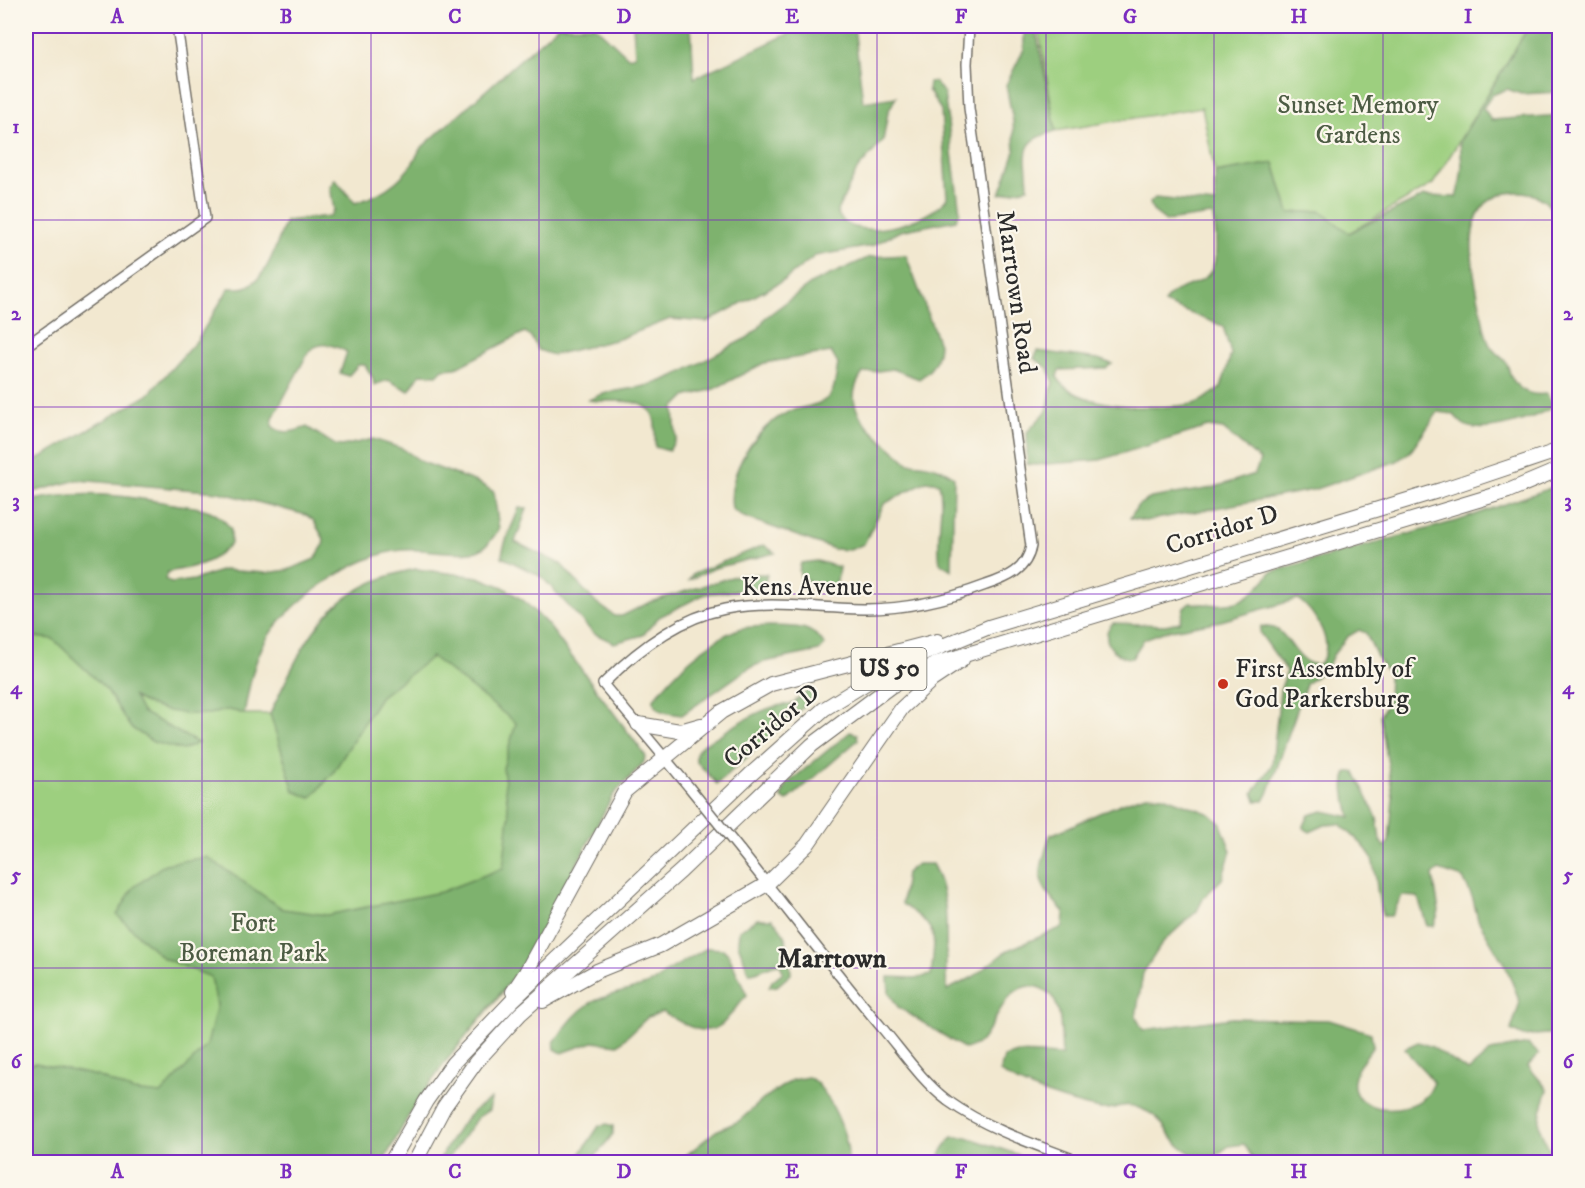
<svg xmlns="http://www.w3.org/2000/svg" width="1585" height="1188" viewBox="0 0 1585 1188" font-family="'IM FELL DW Pica',serif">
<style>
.green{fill:#9dcf7f;stroke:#647d55;stroke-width:1.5}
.forest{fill:#7eb26e;stroke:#546e4c;stroke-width:1.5}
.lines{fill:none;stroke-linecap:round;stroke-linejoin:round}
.minor-casing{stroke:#716d65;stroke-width:12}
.highway-casing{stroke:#716d65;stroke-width:16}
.minor{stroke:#fff;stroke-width:9}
.highway{stroke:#fff;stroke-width:14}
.minor-bridge-casing{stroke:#716d65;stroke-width:12;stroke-linecap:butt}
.minor-bridge{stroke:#fff;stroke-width:9}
.grid{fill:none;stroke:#7b2cbf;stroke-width:1.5;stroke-opacity:0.55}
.poi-dot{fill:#c8321e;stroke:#fbf7ec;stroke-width:2}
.labels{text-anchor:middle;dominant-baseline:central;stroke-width:4.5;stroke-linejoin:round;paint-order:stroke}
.shield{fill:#fbf7ec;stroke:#696865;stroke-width:1.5}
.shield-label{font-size:24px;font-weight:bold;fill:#2b2b2b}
.park-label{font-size:26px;fill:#4d5c44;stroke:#fbf7ec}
.street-label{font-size:26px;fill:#2b2b2b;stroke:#fbf7ec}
.poi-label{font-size:26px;fill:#2b2b2b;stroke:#fbf7ec;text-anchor:start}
.neighbourhood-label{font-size:27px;font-weight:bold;fill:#2b2b2b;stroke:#fbf7ec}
.neatline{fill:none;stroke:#7b2cbf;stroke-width:2}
.grid-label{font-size:20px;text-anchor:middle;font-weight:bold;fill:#7b2cbf}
</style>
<rect width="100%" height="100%" fill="#fbf7ec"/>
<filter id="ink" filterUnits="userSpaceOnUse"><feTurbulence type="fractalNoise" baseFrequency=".0167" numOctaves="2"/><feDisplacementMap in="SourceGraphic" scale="12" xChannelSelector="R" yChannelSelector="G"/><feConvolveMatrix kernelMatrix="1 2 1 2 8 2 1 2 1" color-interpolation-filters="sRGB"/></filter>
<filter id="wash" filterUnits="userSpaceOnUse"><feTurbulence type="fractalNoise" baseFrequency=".008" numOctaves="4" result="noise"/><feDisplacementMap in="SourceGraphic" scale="24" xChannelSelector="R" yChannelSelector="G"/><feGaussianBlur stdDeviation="1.35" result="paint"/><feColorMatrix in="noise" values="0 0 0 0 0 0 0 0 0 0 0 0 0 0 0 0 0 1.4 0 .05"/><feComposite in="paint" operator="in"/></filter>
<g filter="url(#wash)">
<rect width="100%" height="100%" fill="#f2e8d0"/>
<g class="green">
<polygon points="1038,26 1529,26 1433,184 1349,233 1320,211 1289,213 1274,163 1215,173 1202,107 1056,131"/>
<path d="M416,569L478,577L503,587L524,601L548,625L645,755L644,762L613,795L503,992L446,1061L413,1108L383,1162H26V609L139,680L244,714H270C306,639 326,587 416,569Z"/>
</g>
<g class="forest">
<path d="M558,26H595L628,57L635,55L633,26H691L694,78L805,26H854L863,102L896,97L888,112L883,141L857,170L837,211C848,247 932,222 947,198L941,110L928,90L929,82H935L944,93L960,212L956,220L900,231L872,246L815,256L784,280L707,322L670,319L619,339L553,355L538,350L531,337L525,332L456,368L443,369L437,375L420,374L409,391L388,380L374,385L373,378L365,365H358L348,376L340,373L347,352C334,345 322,340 309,351L273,418L272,426C283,436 295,431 307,427L335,445L342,446L373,439L403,449L422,462L479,483L494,492L499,529C494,536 487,548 477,551C460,556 424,548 404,550C360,552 288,602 266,640C253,662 249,688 244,714C220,706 228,712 208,714C184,716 155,710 134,697L142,712L198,743L183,750L153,742L130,727L107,690L53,639L26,636V502C75,489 124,495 173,504C185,506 199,506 210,511C219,515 225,521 231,529V543C214,564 194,567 168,572L165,579L171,583L194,580L223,570L266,573L288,570L315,559L323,546L324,539L313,520L306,515L219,492L77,480L26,494V466L148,395L198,339L229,288C235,288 243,289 248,286C269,276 277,241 286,221L330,216L334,210L330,187L335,179L355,203C384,194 408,178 420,149Z"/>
<path d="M1024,26H1035L1056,131C1017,141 1027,154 1028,188L1000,194L1015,151L1013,121L1006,85L1024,49Z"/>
<path d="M1529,26H1559V92L1521,94L1507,89L1492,95L1483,108L1492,120L1559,115V251C1557,238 1556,216 1549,206C1543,197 1526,191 1516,192C1458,195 1471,262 1479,300C1482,313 1483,328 1488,341C1491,351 1499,354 1505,361C1508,365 1509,370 1510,374C1517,391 1530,396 1546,394L1554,406C1537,418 1482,437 1463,424C1460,422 1456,417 1453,414L1438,412L1411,451L1397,461L1313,490L1145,521L1130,518L1138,505L1151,498L1212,488L1255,474L1260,460L1223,429L1208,427L1100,460L1035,465L1027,464V432L1047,411L1053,381L1048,368L1034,358L1038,351L1098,359L1112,364L1106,368L1059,370L1057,377C1077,410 1158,410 1193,404C1202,402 1213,393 1221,388L1231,354L1223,326L1164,303C1178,276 1219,296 1216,243C1216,234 1216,224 1212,215L1166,221L1153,211L1150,203L1155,198L1215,204V173L1274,163L1289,213L1320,211L1349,233L1424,196L1456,197L1459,191L1462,166L1460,141Z"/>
<path d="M906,255L939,344C938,361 933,369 919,379L893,369L863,373C834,411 882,438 908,463C927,464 939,466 954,477L952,570L940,563C935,536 945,509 939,483L926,481L884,504L864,544L850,550L834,549L744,517L732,509C726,473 756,425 791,411C804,406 825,406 832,392C836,384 836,373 838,364L831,352L764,363L714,389L685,397L674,408L676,438L669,451L655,447C655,438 656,426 654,418C648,394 608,404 589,400C608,389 628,391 649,385C682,376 715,353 747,338L759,328L765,318L812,283L870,257Z"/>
<path d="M1559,485V1033L1523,1036L1511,1030L1519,1005L1518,997L1506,967L1478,920L1473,899L1463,878L1439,870L1433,875L1439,911L1434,926H1427L1418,897L1402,896L1391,916H1383C1375,897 1378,869 1370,855C1364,843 1349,833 1340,824L1325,825L1310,832L1303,828L1309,815L1323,811L1351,817C1346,802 1341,786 1347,772H1355L1377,818L1380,840L1384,847L1389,842L1393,797L1380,715L1388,703L1389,673L1379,661L1366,633L1359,630L1347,637L1333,655L1327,668L1306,684L1268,794L1264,801H1256L1253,793L1272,765L1280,691L1287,671L1260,633L1261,626C1265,627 1272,627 1276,629C1292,638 1296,664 1318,665C1338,646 1315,612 1298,599L1221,621L1166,631L1144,639L1132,658C1114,659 1097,637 1113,623L1165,625L1180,622L1184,608L1190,603C1232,606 1244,608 1271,572L1460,520Z"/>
<path d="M519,508L527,509L515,542L561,564L594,601L615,616H622L650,602L738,575L767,574L764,588L705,594L659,617L643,635L614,643L593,633L542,577L502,557C501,546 515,521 519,508Z"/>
<polygon points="764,545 775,553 715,568 689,580 693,574"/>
<polygon points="817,561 839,567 836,588 814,584 801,578 799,571 801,563"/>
<path d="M416,569L478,577L503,587L524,601L548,625L645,755L644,762L613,795L526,961L446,1061L413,1108L383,1162H26V1065L36,1063L97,1076L133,1091L161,1094L207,1045L217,1005L211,977L163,958L117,915L133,888L165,864L207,857L283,909L327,915L441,892L503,868L509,816L503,768L516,723L432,657L380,697L333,773L311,798L294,791L270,714C306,639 325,587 416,569Z"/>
<path d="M769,626C793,627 810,623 825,645L819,651L764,662L749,668L682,715C669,713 657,714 653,700C674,673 704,643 736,630C745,626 759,627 769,626Z"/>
<path d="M812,688L814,696L809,702L717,784L696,761V753L701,746C723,734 765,702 790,705Z"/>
<polygon points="850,732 857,734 858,740 787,801 781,797 788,783"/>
<path d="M1147,795L1163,796L1210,814L1221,824L1231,851L1222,879L1204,897L1197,911L1163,942L1143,973L1136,1017L1143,1030L1232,1018L1329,1020L1371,1033L1373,1046C1368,1054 1361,1062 1357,1070C1338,1113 1406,1118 1427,1095C1430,1092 1432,1086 1434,1083C1425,1069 1413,1062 1405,1048L1418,1042L1432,1047L1468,1071L1491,1051L1528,1044L1539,1054L1528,1066L1548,1090C1534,1128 1538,1127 1556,1162H1255L1244,1144L1229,1146L1207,1162H1202C1195,1155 1188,1152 1180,1146C1161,1132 1169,1118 1136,1107C1125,1102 1111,1111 1100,1109C1074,1104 1019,1087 1000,1072L1004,1057L1018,1053L1062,1055C1060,1032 1065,994 1037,987C1007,980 996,1023 981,1041C977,1045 970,1047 965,1049L898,1007L889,993L888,977L917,978L931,975C936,931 938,929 902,904L906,873L917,864H932C954,901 943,950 947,990L973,977L1008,950L1063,927L1064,912C1033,879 1038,878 1050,835C1083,822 1113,804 1147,795Z"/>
<path d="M757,919H772C789,933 789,954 791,974L777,986L769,987L772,981L783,972L780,964C768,964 761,973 749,973L738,944L739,930Z"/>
<path d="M707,948L723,949L728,954L747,995C740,1001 726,1022 721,1025C702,1039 679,1021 663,1012L648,1017L618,1045L593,1042L562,1053L555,1049L554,1042C565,1028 574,1014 589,1004C606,992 657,988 664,973Z"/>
<path d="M808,1077C827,1085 853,1142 847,1162H678L716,1131L739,1121L766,1097L792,1080Z"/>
<path d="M491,1099L489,1110L477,1118L446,1162H438C451,1139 466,1111 491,1099Z"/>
<polygon points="607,1124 613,1126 613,1134 591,1162 575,1162 599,1126"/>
<polygon points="952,1137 967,1137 1039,1162 937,1162 943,1149"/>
</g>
</g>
<g filter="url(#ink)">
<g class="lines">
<defs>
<g id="minor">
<polyline points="26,346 205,218 177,26"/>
<path d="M689,787L603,684C636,651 678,618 725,609C771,600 820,609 866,609C906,609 949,599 986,585C1007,578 1027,570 1031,546L969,108L967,64L969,26"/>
<path d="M740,850C788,910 834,971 883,1029C903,1053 923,1082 948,1101C987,1129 1036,1145 1081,1162"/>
</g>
<g id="highway">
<polyline points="638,724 680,731 701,725"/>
<polyline points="513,992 525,974 625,791 721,712 771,684 937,641"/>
<polyline points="543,1001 597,971 661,945 767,884 807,845 902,708 932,680 962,660"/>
<polyline points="391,1162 426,1101 453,1063 512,1001 750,775 824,709 894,666 989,627 1441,490 1560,450"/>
<polyline points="415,1162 444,1107 476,1062 520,1014 681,871 812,745 891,686 938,663 1508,491 1560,469"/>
</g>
</defs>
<use href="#minor" class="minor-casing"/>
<use href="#highway" class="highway-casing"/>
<use href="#minor" class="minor"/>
<use href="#highway" class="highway"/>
<defs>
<polyline id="minor-bridge" points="689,787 740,850"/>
</defs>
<use href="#minor-bridge" class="minor-bridge-casing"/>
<use href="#minor-bridge" class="minor-bridge"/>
</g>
</g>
<path class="grid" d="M202,26V1162M371,26V1162M539,26V1162M708,26V1162M877,26V1162M1046,26V1162M1214,26V1162M1383,26V1162M26,220H1560M26,407H1560M26,594H1560M26,781H1560M26,968H1560"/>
<circle class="poi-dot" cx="1223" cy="684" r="6"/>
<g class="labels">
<rect class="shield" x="851.5" y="648" width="75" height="42" rx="4.5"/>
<g class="shield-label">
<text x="889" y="669">US 50</text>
</g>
<g class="park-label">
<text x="1358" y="105">Sunset Memory<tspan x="1358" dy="30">Gardens</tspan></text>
<text x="253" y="923">Fort<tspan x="253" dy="30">Boreman Park</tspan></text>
</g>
<g class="street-label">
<text transform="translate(1016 292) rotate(82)">Marrtown Road</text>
<text transform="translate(1222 530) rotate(-17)">Corridor D</text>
<text x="807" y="587">Kens Avenue</text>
<text transform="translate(772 726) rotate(-40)">Corridor D</text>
</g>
<g class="poi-label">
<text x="1235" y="669">First Assembly of<tspan x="1235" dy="30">God Parkersburg</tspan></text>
</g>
<g class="neighbourhood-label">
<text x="832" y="959">Marrtown</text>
</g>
</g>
<rect width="1585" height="1188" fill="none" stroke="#fbf7ec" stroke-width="66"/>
<rect x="33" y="33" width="1519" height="1122" class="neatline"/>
<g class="grid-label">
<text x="117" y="23">A</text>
<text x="286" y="23">B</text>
<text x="455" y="23">C</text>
<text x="624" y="23">D</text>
<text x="792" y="23">E</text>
<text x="961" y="23">F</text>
<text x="1130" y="23">G</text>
<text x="1299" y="23">H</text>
<text x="1468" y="23">I</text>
<text x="16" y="133">1</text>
<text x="1568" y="133">1</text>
<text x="16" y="320">2</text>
<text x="1568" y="320">2</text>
<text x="16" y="507">3</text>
<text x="1568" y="507">3</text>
<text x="16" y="694">4</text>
<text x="1568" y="694">4</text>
<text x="16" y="881">5</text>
<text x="1568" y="881">5</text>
<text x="16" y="1068">6</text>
<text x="1568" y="1068">6</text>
<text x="117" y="1178">A</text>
<text x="286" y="1178">B</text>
<text x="455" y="1178">C</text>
<text x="624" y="1178">D</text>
<text x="792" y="1178">E</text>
<text x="961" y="1178">F</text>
<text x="1130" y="1178">G</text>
<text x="1299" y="1178">H</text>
<text x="1468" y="1178">I</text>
</g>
</svg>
